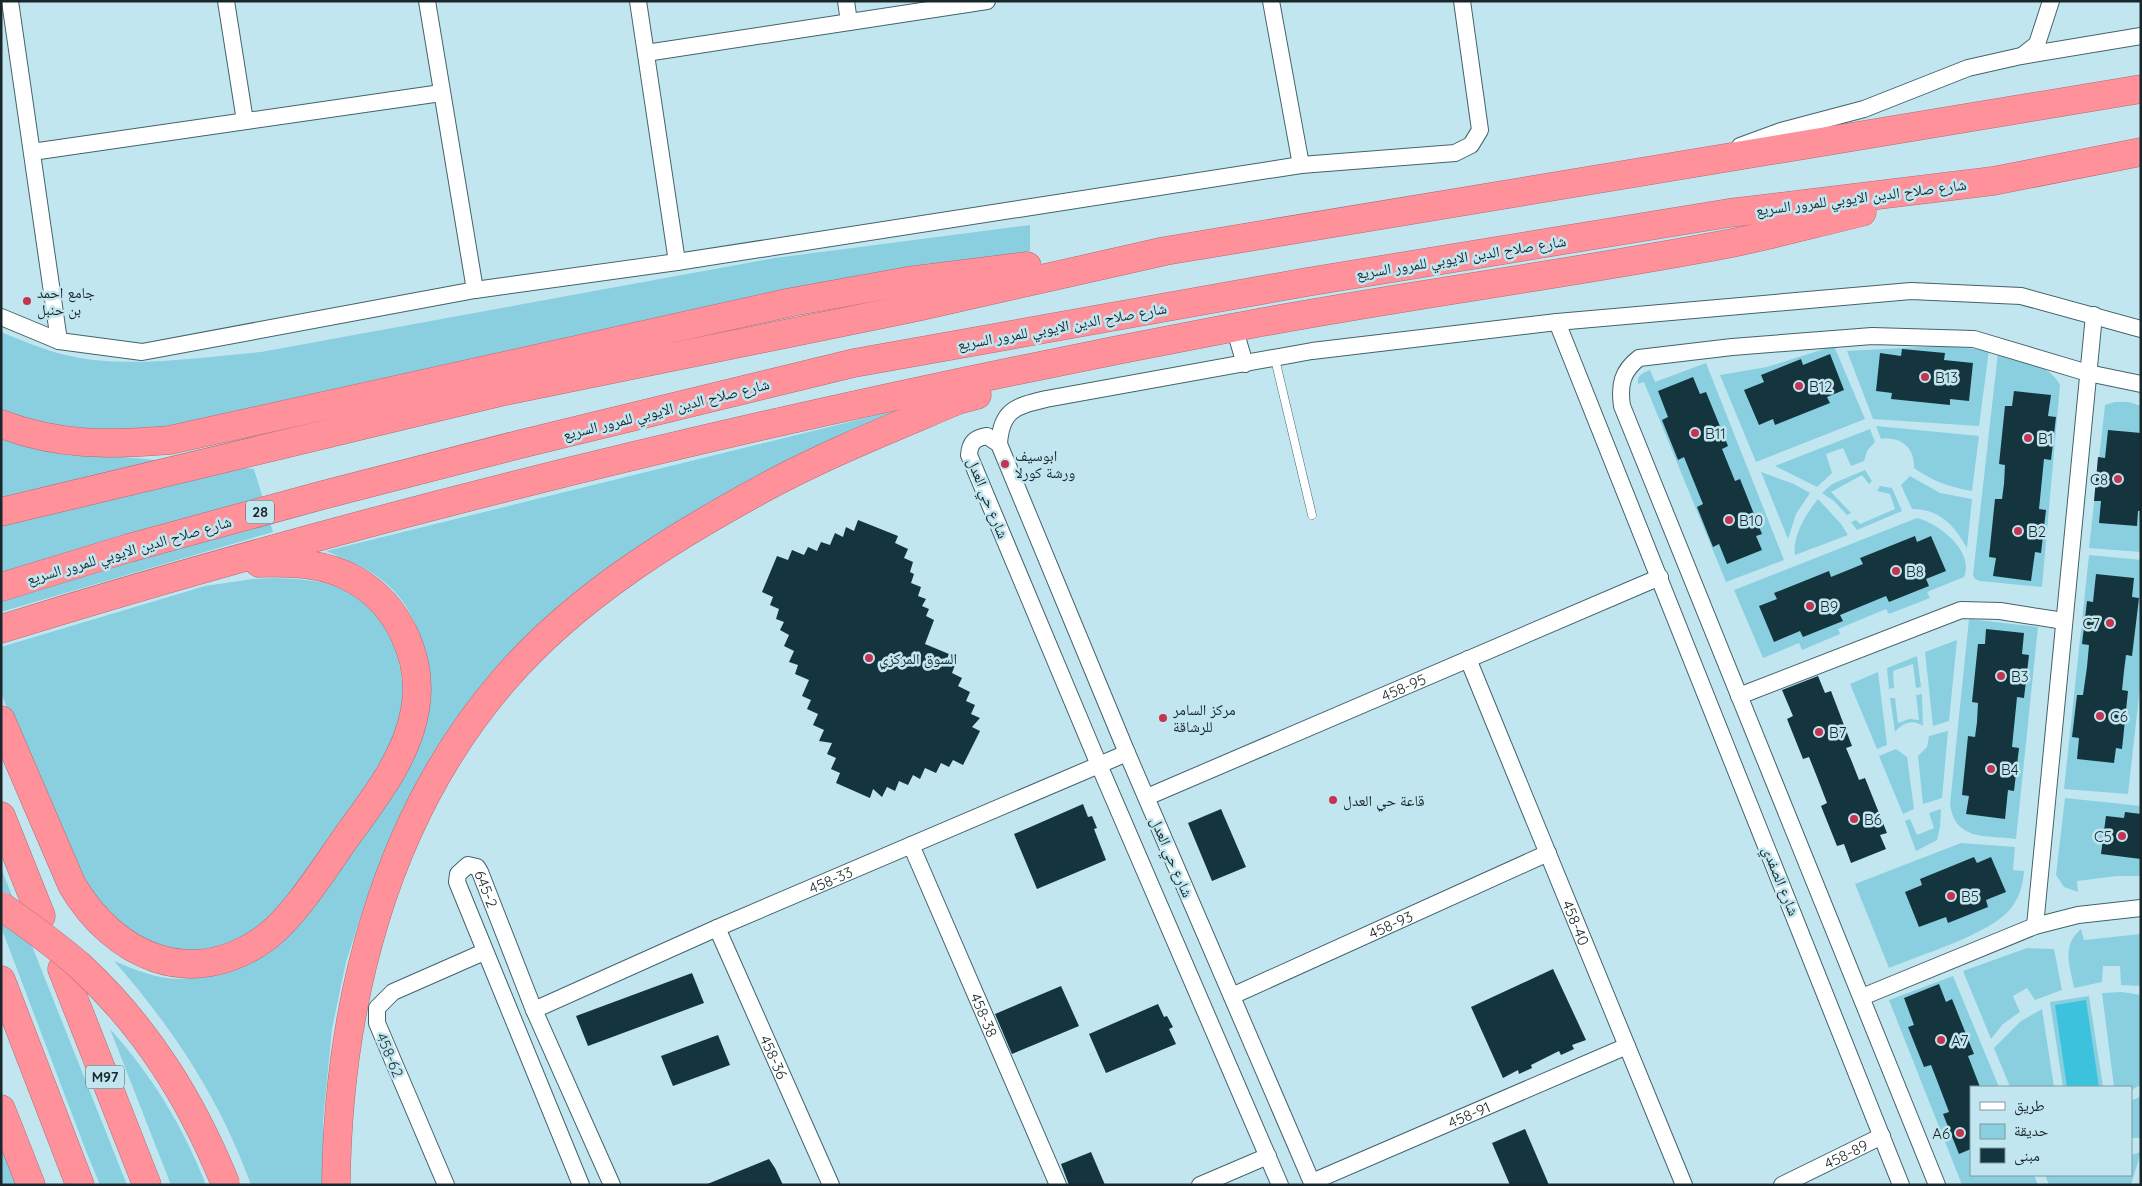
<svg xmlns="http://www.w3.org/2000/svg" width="2142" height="1186" viewBox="0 0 2142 1186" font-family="Quicksand,'Noto Naskh Arabic',sans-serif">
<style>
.green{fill:#89cfe0}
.water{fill:#3dc2de}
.building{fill:#14353d}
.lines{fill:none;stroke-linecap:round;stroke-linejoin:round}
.service-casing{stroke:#42636b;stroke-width:9}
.minor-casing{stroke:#42636b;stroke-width:18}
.motorway-casing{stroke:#ae6c73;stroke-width:29}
.service{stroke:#fff;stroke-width:8}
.minor{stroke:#fff;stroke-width:16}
.motorway{stroke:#ff919a;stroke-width:28}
.motorway-bridge-casing{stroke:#ae6c73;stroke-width:29;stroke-linecap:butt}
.motorway-bridge{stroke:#ff919a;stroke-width:28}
.poi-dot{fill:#c4334f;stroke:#c2e6f0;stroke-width:2}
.labels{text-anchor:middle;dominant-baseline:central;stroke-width:5;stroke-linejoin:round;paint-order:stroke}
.shield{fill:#c2e6f0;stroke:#4c6065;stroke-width:1}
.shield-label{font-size:14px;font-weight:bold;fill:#19272a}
.street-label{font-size:15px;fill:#19272a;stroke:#c2e6f0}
.poi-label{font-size:15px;fill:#19272a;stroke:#c2e6f0;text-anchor:start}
</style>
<rect width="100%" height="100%" fill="#c2e6f0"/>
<g class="green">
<path d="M1030,225V251C944,265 858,276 772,292L127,435L85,432L1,416V332C23,341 46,351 70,356C128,369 202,357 261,352L775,258Z"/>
<polygon points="1834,346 1865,419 1756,462 1720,375 1767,367"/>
<polygon points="1939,346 1989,350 1979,426 1873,419 1847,351"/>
<path d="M1998,352C2018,357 2050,365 2060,385L2042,587L1980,581L1975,579L1973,575Z"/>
<path d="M1706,363L1784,560L1726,582L1644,382L1638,384C1636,376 1644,372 1650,370L1655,382Z"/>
<polygon points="2115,402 2129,402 2141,406 2141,552 2089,548 2105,405"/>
<path d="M910,407L574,595L396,832L365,903L346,962L332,1029L323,1121L324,1185H251C221,1101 173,1028 114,961C133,969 157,979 179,979C203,978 228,968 251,961L430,694C427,647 416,602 374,574C359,564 342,558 326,551Z"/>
<path d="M1876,426L1979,436L1972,491C1950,487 1932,481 1914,468C1915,448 1901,436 1881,439Z"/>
<polygon points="1870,429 1875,442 1867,451 1864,461 1851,466 1843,448 1826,454 1832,473 1817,487 1775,466"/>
<polygon points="1,436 48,450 254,469 273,532 1,612"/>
<polygon points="1865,470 1872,481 1869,484 1862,475 1831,492 1851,513 1847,515 1834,501 1822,493 1832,484"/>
<polygon points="1761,472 1794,484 1810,493 1796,514 1788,539"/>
<path d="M1910,476L1940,493L1972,499L1967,548C1954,525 1940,509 1912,509L1901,485Z"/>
<polygon points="1880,486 1892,488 1902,511 1857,530 1851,522 1856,520 1860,524 1895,509 1890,494 1877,491"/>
<path d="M1818,499L1841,524L1848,535L1795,555C1792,536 1806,514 1818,499Z"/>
<path d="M1917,518C1938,523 1975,551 1964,577L1927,592L1930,598L1889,614L1886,609L1838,629L1840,634L1802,650L1799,643L1763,658L1734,590Z"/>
<polygon points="2089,555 2141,560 2141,679 2128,794 2064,789"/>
<path d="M275,578C302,579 332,580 356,597C404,630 415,703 389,753C374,780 354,806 337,831C317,860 278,917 249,934C185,971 118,938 81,880C73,867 68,851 63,837C47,801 32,765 17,729C12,717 3,702 1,690C0,676 1,661 1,647L205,586L253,579Z"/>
<path d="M1969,619L2038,627L2016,839C1985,835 1955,841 1950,804Z"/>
<polygon points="1957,640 1949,721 1933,726 1925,652"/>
<polygon points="1917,656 1921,687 1916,688 1913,664 1893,671 1894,688 1889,689 1887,668"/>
<polygon points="1878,672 1887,745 1877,749 1850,684"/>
<path d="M1922,694L1923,726C1913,719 1903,722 1895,732L1890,698H1895L1898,723L1909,719L1919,720L1916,695Z"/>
<polygon points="1948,731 1942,798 1923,804 1918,756 1927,747 1929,736"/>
<polygon points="1896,749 1907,757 1914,809 1903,814 1879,756"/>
<polygon points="2065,798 2141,806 2141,876 2117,876 2077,881 2078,892 2064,887 2056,875"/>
<polygon points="1941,809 1940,827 1937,840 1916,851 1905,821 1910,819 1917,835 1934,828 1929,813"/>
<path d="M1961,843L2015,847L2013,870L2024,871C2023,884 2020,896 2012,907C1992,934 1922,954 1889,968L1855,884Z"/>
<polygon points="1,868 127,1185 100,1185 86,1151 1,927"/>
<path d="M2081,929L2084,940L2141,934V986L2121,985L2120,966H2103L2102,982L2074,988C2070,965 2061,946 2081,929Z"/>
<polygon points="2027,948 2054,949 2062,990 2035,1000 2027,988 2013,996 2020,1012 2003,1024 1991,1039 1963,971"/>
<polygon points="1953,976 1999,1087 1971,1087 1971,1175 2034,1175 2038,1185 1962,1185 1889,1000"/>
<polygon points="2122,992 2141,995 2141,1085 2131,1090 2131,1087 2114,1087 2102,993"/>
<polygon points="2089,996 2103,1087 2063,1087 2050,1002"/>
<polygon points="2042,1009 2054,1087 2010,1087 1994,1048 2021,1021"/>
<path d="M110,1029C152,1075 183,1127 206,1185H171Z"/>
<polygon points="2141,1096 2141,1138 2131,1138 2131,1101"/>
<polygon points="1,1129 23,1185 1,1185"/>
<polygon points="2141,1152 2131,1185 2049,1185 2045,1175 2131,1175 2131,1155"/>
</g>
<polygon class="water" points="2086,1000 2099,1087 2067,1087 2055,1005"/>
<g class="building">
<polygon points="1902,349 1945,353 1944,360 1973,363 1969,401 1950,399 1950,405 1891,399 1892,393 1876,391 1880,353 1901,356"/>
<polygon points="1830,354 1844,390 1827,397 1830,403 1775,425 1773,419 1759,425 1744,390 1764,382 1761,375 1801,359 1803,365"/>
<polygon points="1693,377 1700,394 1706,392 1728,446 1722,449 1735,481 1740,479 1762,534 1756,536 1762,550 1727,564 1719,544 1713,547 1697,507 1703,504 1692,477 1684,457 1678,460 1662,420 1668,417 1658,391"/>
<polygon points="2014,391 2051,395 2048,416 2056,417 2051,460 2044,459 2039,509 2046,510 2041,553 2035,552 2031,581 1993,576 1996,558 1989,557 1995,499 2002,499 2004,484 2005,465 1999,464 2005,406 2012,406"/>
<polygon points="2108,430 2141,433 2141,511 2138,511 2137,526 2099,523 2101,501 2094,501 2098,457 2105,458"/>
<polygon points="858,520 898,536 895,543 908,549 904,558 913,562 910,572 914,574 911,583 921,587 918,596 926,599 922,606 929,609 926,616 934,620 925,644 949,654 946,661 955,665 952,673 962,678 958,686 970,692 966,701 975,705 971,714 980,718 972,727 980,731 963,765 953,760 949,767 941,763 936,773 925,768 920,779 913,775 908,785 899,781 895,791 887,787 882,797 873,789 870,798 836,783 840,773 831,769 836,758 827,754 832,743 819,741 824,730 813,725 818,714 807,709 811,700 802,696 809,680 795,674 798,665 789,662 794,651 784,646 789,635 780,630 784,622 776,619 779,609 770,605 773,597 762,592 777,556 788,560 792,550 804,555 808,547 817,551 821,542 830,545 835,533 843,537 846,527 854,531"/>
<polygon points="1915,536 1917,542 1931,536 1946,571 1926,579 1929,586 1889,602 1886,596 1840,615 1843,621 1803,637 1800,631 1774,642 1759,606 1777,599 1774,593 1829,571 1831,577 1863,564 1860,558"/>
<polygon points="2096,574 2134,578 2132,597 2139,598 2132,656 2126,655 2124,671 2122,690 2128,691 2122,749 2116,748 2114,763 2077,759 2079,738 2072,737 2077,695 2083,695 2087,667 2089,645 2082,644 2087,601 2093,602"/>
<polygon points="1986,629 2024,633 2022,654 2029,655 2024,698 2017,697 2012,747 2019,748 2014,791 2008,790 2005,819 1966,814 1969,796 1962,795 1968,736 1975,737 1977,722 1978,703 1972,702 1978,644 1985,644"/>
<polygon points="1818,676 1825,693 1831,691 1852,746 1846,748 1852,762 1859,780 1865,778 1887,833 1880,835 1886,849 1851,863 1844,844 1837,846 1821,806 1827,803 1817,777 1809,757 1803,759 1787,719 1793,716 1782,690"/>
<polygon points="1083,804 1088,817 1092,816 1097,828 1094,829 1106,860 1037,889 1014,834"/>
<polygon points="1221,809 1246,867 1212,881 1188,823"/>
<polygon points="2125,812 2141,814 2141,859 2101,854 2106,816 2124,818"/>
<polygon points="1974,857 1977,863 1991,857 2006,892 1986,900 1988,907 1948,923 1946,917 1919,927 1905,892 1922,885 1920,879"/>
<polygon points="1553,969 1586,1040 1572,1045 1574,1049 1561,1055 1559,1051 1531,1065 1532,1068 1519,1074 1518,1070 1503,1078 1471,1007"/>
<polygon points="692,973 704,1003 588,1046 576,1016"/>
<polygon points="1939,984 1946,1002 1952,999 1974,1054 1968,1056 1980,1087 1971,1087 1971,1149 1959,1154 1943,1114 1949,1112 1938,1083 1931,1065 1924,1067 1908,1027 1914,1025 1904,998"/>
<polygon points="1061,986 1079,1026 1012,1054 995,1014"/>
<polygon points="1158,1004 1164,1017 1167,1016 1173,1027 1169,1029 1176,1044 1106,1073 1089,1034"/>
<polygon points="718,1035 730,1065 673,1086 661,1056"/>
<polygon points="1525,1129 1549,1185 1510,1185 1492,1143"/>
<polygon points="1091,1152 1105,1185 1069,1185 1061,1164"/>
<polygon points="769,1159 775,1168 783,1185 705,1185"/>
</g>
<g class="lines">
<defs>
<polyline id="service" points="1275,359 1312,515"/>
<g id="minor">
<polyline points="10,1 59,341"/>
<polyline points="226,1 245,121"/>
<polyline points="427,1 475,290"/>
<polyline points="638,1 677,262"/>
<polyline points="846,1 849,22"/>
<polyline points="1271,1 1301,165"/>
<polyline points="646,53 987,1"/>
<polyline points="2023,55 2037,44 2051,1"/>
<polyline points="1740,146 1781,131 1864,109 1968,68 2021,56 2141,36"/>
<polyline points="32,152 441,93"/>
<polyline points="1,317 59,341 142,352 475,290 677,262 1301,165 1455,153 1471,145 1480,130 1462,1"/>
<polyline points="1557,322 1901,1185"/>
<polyline points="1234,327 1245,364"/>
<path d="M999,444C1001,409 1017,406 1046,399L1312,351L1557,322L1911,291L2021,296L2141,329"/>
<path id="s1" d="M1468,659L1684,1185"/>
<polyline points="1739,696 1961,610 2000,611 2064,621"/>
<path id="s2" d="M1147,797L1660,577"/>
<path id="s3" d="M911,845L1058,1185"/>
<polyline points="2035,926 2094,315"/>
<path id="s4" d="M717,928L831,1185"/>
<path id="s5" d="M1232,996L1548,853"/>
<polyline points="1862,997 2035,926 2078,915 2141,908"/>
<path id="s6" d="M534,1010L717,928L1127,753"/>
<path id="s7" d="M1312,1182L1627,1046"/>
<polyline points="446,1185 377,1023 377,1008 393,992 484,952"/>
<path id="s8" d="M581,1185L457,882L458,874L468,865L477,867L480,872L534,1010L612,1185"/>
<polyline points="1200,1185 1268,1156"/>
<path d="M1280,1185L1099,765L969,455C970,442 975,438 987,436L999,444L1127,753L1313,1185"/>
<path id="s9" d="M1782,1185L1882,1136"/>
<path d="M1937,1185L1622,406C1619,385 1622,371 1639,358L1732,347L1872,336L1974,339L2088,373L2141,384"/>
</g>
<g id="motorway">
<path d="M1,424C58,446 110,445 170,440L792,302L908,281L1027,266"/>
<polyline points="1,512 505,391 917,307 1165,251 2141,89"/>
<polyline points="1,587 129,548 323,495 521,444 854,363 1307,282 1729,213 1993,181 2141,152"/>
<path d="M1,629C404,504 816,407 1231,328C1397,296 1565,275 1732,243C1776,234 1819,222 1862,212"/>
<path d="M1,720L72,885C114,956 190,991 264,939C293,918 324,869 345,839C373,800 407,758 415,710C424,660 399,605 355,580C326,563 292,562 259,563"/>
<polyline points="1,816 41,916"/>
<polyline points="62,969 147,1185"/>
<polyline points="1,980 80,1185"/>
<polyline points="1,1109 31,1185"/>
<path d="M336,1185C338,1005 384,819 504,680C576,596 678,534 775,482C834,451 897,426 958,400L977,395"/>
</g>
</defs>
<use href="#service" class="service-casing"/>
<use href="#minor" class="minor-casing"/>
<use href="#motorway" class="motorway-casing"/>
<use href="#service" class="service"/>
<use href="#minor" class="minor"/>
<use href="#motorway" class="motorway"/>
<defs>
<path id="motorway-bridge" d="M1,906C28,925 55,944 80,966C147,1028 192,1101 226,1185"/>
</defs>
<use href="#motorway-bridge" class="motorway-bridge-casing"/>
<use href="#motorway-bridge" class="motorway-bridge"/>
</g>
<g class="poi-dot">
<circle cx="27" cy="301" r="5"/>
<circle cx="1925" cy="377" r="5"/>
<circle cx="1799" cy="386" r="5"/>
<circle cx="1695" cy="433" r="5"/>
<circle cx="2028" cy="438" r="5"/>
<circle cx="1005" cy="464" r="5"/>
<circle cx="2118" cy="479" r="5"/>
<circle cx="1729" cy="520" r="5"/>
<circle cx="2018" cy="531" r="5"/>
<circle cx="1896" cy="571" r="5"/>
<circle cx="1810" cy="606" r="5"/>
<circle cx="2110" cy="623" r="5"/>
<circle cx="869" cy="658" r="5"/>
<circle cx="2001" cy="676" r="5"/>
<circle cx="2100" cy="716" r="5"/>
<circle cx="1163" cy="718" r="5"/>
<circle cx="1819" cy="732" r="5"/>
<circle cx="1991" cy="769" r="5"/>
<circle cx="1333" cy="800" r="5"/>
<circle cx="1854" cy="819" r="5"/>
<circle cx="2122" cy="836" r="5"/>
<circle cx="1951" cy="896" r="5"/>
<circle cx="1941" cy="1040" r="5"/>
<circle cx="1960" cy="1133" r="5"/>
</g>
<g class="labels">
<g class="shield">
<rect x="246" y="500.5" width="28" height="23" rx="4"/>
<rect x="86" y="1065.5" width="38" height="23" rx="4"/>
</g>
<g class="shield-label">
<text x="260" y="512">28</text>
<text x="105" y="1077">M97</text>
</g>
<g class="street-label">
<text transform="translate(1861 197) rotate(-7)">شارع صلاح الدين الايوبي للمرور السريع</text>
<text transform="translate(1461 257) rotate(-9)">شارع صلاح الدين الايوبي للمرور السريع</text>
<text transform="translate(1062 326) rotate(-10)">شارع صلاح الدين الايوبي للمرور السريع</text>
<text transform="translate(666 409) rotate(-14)">شارع صلاح الدين الايوبي للمرور السريع</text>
<text transform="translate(988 498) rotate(68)">شارع حي العدل</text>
<text transform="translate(129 550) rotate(-16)">شارع صلاح الدين الايوبي للمرور السريع</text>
<text stroke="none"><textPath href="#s2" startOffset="279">458-95</textPath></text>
<text transform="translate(1172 857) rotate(67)">شارع حي العدل</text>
<text stroke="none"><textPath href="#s6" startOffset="324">458-33</textPath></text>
<text transform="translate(1781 881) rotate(68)">شارع الصفدي</text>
<text stroke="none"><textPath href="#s8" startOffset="382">645-2</textPath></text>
<text stroke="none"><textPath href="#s1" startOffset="285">458-40</textPath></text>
<text stroke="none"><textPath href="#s5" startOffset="174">458-93</textPath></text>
<text stroke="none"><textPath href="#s3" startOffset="185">458-38</textPath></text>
<text transform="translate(390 1055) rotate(67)">458-62</text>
<text stroke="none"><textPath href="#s4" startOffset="141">458-36</textPath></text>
<text stroke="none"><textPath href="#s7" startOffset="171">458-91</textPath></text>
<text stroke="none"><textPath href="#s9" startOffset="71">458-89</textPath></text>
</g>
<g class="poi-label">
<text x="37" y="292">جامع احمد<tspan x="37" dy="17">بن حنبل</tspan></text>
<text x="1935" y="377">B13</text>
<text x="1809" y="386">B12</text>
<text x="1705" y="433">B11</text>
<text x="2038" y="438">B1</text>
<text x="1015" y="455">ابوسيف<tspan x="1015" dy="17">ورشة كورلا</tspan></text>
<text x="2108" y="479" text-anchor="end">C8</text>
<text x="1739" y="520">B10</text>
<text x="2028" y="531">B2</text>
<text x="1906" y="571">B8</text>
<text x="1820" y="606">B9</text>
<text x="2100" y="623" text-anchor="end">C7</text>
<text x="879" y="658">السوق المركزي</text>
<text x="2011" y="676">B3</text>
<text x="1173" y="709">مركز السامر<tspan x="1173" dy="17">للرشاقة</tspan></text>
<text x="2110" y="716">C6</text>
<text x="1829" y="732">B7</text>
<text x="2001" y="769">B4</text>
<text x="1343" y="800">قاعة حي العدل</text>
<text x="1864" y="819">B6</text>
<text x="2112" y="836" text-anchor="end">C5</text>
<text x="1961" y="896">B5</text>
<text x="1951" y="1040">A7</text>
<text x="1950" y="1133" text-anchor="end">A6</text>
</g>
</g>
<rect width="2142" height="1186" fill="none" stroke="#19272a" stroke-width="5"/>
<rect x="1970" y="1086" width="162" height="90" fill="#c2e6f0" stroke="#7e9aa1"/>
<rect x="1980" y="1102" width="25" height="8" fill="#ffffff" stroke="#7e9aa1"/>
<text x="2014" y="1111" font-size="15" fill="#19272a">طريق</text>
<rect x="1980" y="1124" width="25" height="15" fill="#89cfe0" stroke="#7e9aa1"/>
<text x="2014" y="1136" font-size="15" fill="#19272a">حديقة</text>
<rect x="1980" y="1148" width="25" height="15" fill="#14353d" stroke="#7e9aa1"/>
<text x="2014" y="1161" font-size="15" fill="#19272a">مبنى</text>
</svg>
